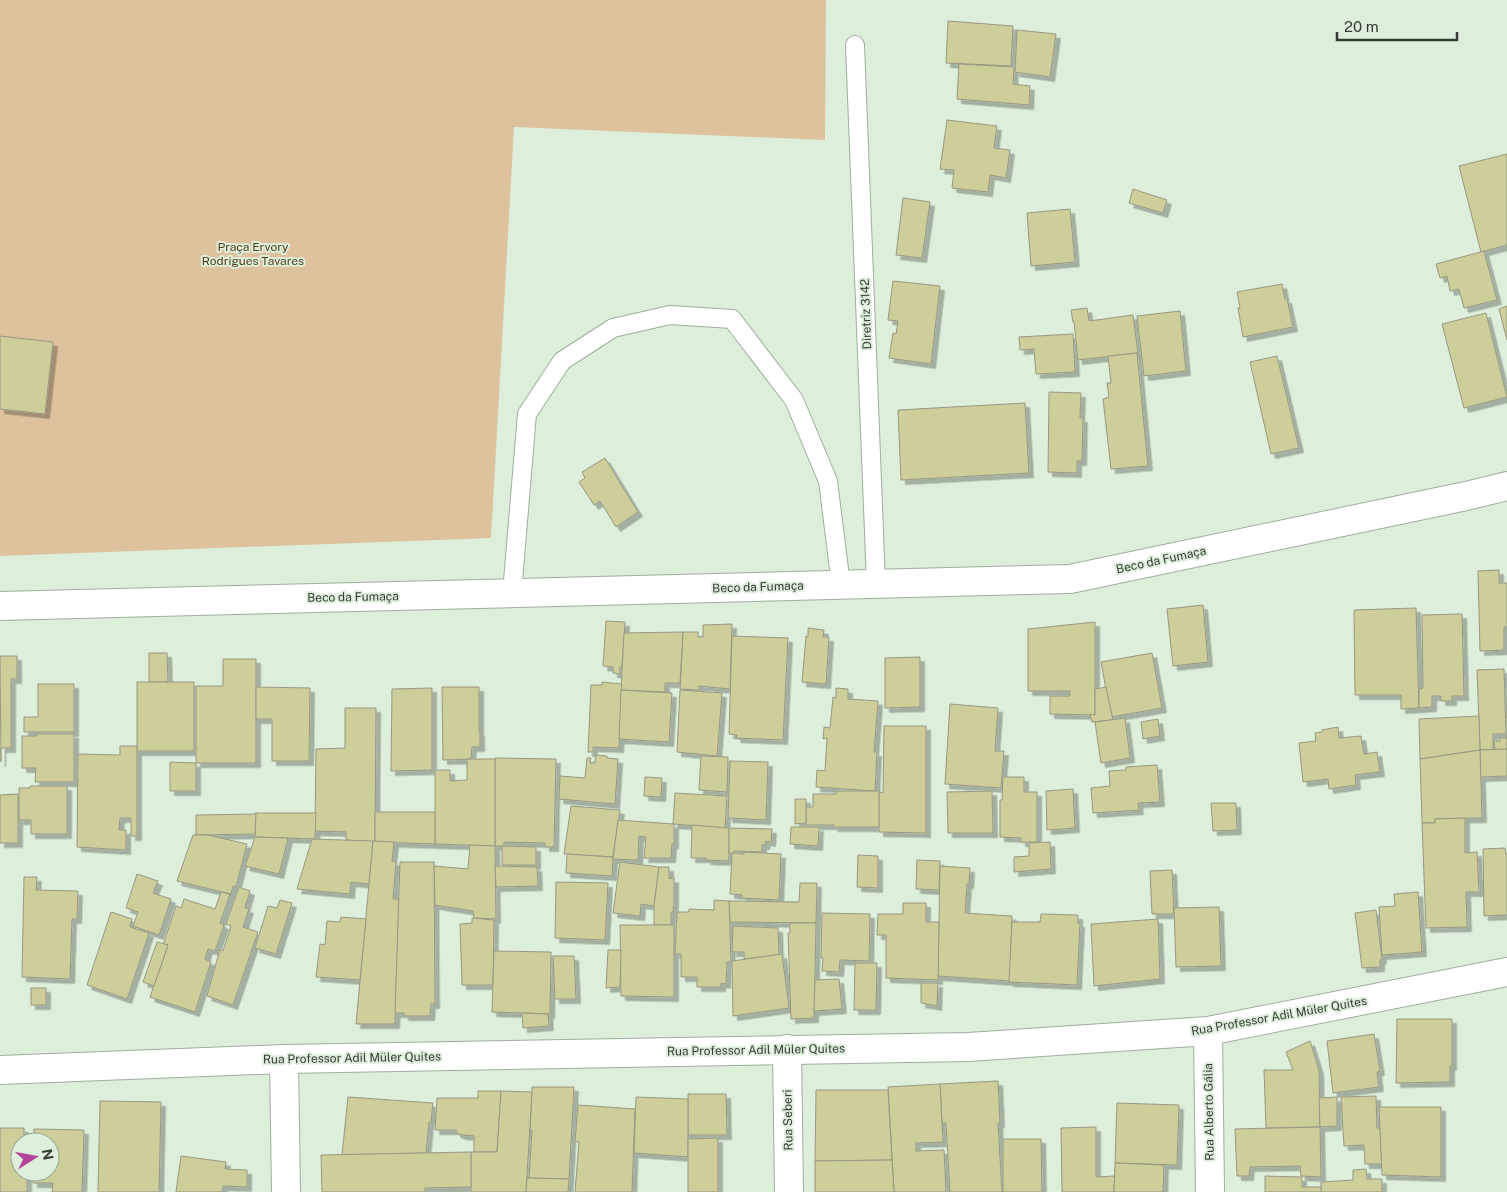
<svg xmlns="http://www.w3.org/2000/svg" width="1507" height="1192" viewBox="0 0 1507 1192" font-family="'Public Sans',sans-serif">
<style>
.green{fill:#ddc29d}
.building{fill:#cdce99;stroke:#979883;filter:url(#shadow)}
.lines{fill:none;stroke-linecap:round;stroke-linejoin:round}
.lane-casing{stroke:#9faf9d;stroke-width:20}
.street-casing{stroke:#9faf9d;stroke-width:30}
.secondary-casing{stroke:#9faf9d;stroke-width:30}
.lane{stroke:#fff;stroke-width:18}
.street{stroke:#fff;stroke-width:28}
.secondary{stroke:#fff;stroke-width:28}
.labels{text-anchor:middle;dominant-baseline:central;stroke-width:4;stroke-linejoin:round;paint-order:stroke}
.park-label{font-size:12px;fill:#523b17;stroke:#ddeedb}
.street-label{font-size:12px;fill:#363c35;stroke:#ddeedb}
</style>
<defs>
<filter id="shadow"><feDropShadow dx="4.5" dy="4.5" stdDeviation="0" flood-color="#0004"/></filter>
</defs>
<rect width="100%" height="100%" fill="#ddeedb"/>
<polygon class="green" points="0,0 826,0 825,140 514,127 491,538 0,556"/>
<g class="building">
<polygon points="948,21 1013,26 1011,66 946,63"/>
<polygon points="1017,30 1056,34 1050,77 1015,72"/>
<polygon points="959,64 1014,67 1013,84 1030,86 1029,105 957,99"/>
<polygon points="947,120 997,126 994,148 1010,150 1006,178 990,175 988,192 952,188 954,170 940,169"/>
<polygon points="1507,154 1507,245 1481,252 1459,166"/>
<polygon points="1133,189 1167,200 1163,213 1129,203"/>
<polygon points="903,198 930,202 922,258 896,255"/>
<polygon points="1070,209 1075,262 1031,266 1027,213"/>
<polygon points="1484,251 1497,300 1464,308 1459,289 1450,291 1447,276 1440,278 1436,264"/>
<polygon points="893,281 940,286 931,364 889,358 893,333 896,334 898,321 888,320"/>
<polygon points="1282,284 1285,299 1287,299 1293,327 1243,337 1238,308 1240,308 1237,292"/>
<polygon points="1507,306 1507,340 1499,309"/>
<polygon points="1087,308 1089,321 1133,315 1138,353 1078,360 1074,322 1073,322 1071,310"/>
<polygon points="1180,311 1186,371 1144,376 1137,316"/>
<polygon points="1486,313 1507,397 1464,408 1442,324"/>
<polygon points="1073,334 1075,372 1036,374 1034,349 1020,350 1019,337"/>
<polygon points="0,336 53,342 45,414 0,409"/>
<polygon points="1137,353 1148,466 1111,469 1103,399 1109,397 1107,383 1111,383 1108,356"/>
<polygon points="1277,356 1299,448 1271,454 1250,362"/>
<polygon points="1049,392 1081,393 1080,418 1083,418 1082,461 1077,461 1077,473 1048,472"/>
<polygon points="1025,403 1029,473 901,480 898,410"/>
<polygon points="605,458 638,512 616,527 600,501 594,505 579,482 585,478 582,472"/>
<polygon points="1499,570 1499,583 1507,583 1507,627 1504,627 1504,650 1480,651 1478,571"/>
<polygon points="1203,605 1208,662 1173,666 1167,609"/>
<polygon points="1416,608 1419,708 1401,709 1401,695 1355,695 1354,610"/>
<polygon points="1462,614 1464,696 1452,696 1452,701 1441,701 1441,696 1432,696 1432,707 1419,708 1419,689 1423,688 1422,615"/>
<polygon points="606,621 625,622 622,667 620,667 620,674 613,673 613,667 603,666"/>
<polygon points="1095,622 1095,715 1050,714 1050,696 1070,696 1070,691 1028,691 1028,629"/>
<polygon points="732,624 730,689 699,686 699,690 680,689 683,632 698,632 698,637 703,637 703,625"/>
<polygon points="808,628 824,630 823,637 829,637 826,684 802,682 806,636 808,637"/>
<polygon points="683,632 680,683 665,683 665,692 621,690 624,633"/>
<polygon points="732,636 788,638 783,740 736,738 737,735 729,734"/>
<polygon points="149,653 167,653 168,682 149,682"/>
<polygon points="1152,653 1162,708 1111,717 1101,662"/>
<polygon points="0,656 17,656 17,679 11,679 11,748 1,748 1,762"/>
<polygon points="920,657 920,707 885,708 885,658"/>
<polygon points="223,659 256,659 256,763 196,763 196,686 223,686"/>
<polygon points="1504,669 1506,734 1493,734 1493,750 1480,750 1477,670"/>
<rect x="137" y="682" width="57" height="69"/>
<polygon points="602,682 622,684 619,748 593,747 593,752 588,752 591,685 602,685"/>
<polygon points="38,684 74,684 74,732 24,732 24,717 38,717"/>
<polygon points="256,687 310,688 309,761 272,761 272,719 256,719"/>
<polygon points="442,687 479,687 479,732 480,732 480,747 472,747 471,759 443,760"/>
<polygon points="1106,687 1113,720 1092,722 1090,714 1095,715 1095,689"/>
<polygon points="432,688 432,770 391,771 392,689"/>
<polygon points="836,688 848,689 848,699 878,701 874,752 877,752 875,791 816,787 817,770 825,771 827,738 823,739 824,727 830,728 833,697 836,698"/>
<polygon points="621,690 672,693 669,742 619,739"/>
<polygon points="680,690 722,693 717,756 677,752"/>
<polygon points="950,704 998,708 995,751 1004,751 1001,788 945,784"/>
<polygon points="345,708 376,708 375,842 346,840 346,832 315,831 316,749 345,748"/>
<polygon points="1479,716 1480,750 1420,759 1419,719"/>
<polygon points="1125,718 1130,758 1101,763 1095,722"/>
<polygon points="1158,719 1160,736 1143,739 1141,722"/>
<polygon points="884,726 926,726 926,833 879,832 879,792 883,793"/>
<polygon points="1338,727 1339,738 1361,736 1364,754 1377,752 1380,772 1355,775 1356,785 1329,789 1328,779 1303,782 1299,743 1316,741 1315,733 1322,732 1322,730"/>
<polygon points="37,734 74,734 74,782 35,782 36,768 22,768 22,736 37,736"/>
<polygon points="1499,738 1507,738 1507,749 1495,750 1494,741 1500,741"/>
<polygon points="120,746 137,746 137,836 131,836 131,818 120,818 119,830 126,830 126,850 77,847 78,754 120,755"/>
<polygon points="1507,749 1507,776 1480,777 1480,750"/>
<polygon points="1480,750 1482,818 1435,819 1435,823 1422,823 1420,759"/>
<polygon points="596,755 607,756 607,758 618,759 615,804 559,799 560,776 585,778 587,758 591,758 590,763 595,763"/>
<polygon points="701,756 728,757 727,792 699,790"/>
<polygon points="495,758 556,759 554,847 545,847 545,843 504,842 504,846 495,846"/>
<polygon points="467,759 495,759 495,846 435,844 435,770 450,770 450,781 467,780"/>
<polygon points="730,761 768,762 766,820 728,818"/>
<polygon points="170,762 196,763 196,791 170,791"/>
<polygon points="1157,765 1160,802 1138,803 1139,810 1093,813 1091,788 1110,786 1109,771 1126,770 1126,767"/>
<polygon points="645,777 662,778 661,797 644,796"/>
<polygon points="1003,777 1024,777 1024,792 1037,792 1037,842 1021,842 1021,838 1000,837 1000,800 1002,800"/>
<polygon points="30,786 67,786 67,834 31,834 31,820 19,820 19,788 30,788"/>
<polygon points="1073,789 1075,828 1047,830 1046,791"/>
<polygon points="836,791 879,791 879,827 833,827 834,825 806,825 806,807 813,807 813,794 836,794"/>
<polygon points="992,791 993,833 948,833 947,792"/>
<polygon points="675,793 727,796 725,828 673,824"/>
<polygon points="18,794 18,843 0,843 0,795"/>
<polygon points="795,799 806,799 806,823 795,824"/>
<polygon points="1211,803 1236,803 1237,830 1213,831"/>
<polygon points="571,806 620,810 613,857 564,854"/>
<polygon points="375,812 435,812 435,844 375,842"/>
<polygon points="255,813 316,813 315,839 255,837"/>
<polygon points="256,814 255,834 196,835 196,815"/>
<polygon points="1465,818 1465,853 1477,852 1479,892 1466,892 1467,927 1426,928 1422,823 1435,823 1435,819"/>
<polygon points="618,820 674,824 674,844 672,844 671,858 644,858 646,837 639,836 638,860 613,859"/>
<polygon points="692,825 729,828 729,861 706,860 706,858 691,858"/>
<polygon points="791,827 819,827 818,846 790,844"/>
<polygon points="729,828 772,829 771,842 766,841 765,845 762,845 762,852 734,851 734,854 729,853"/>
<polygon points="193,835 208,835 247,844 236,887 233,886 231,894 177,881"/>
<polygon points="255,837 288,838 279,874 245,866"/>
<polygon points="312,839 373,841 369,884 351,882 350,894 297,889"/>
<polygon points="373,841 394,842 392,861 396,862 393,899 399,899 395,1024 356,1024"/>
<polygon points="1050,842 1051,869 1014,872 1014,857 1029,856 1029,843"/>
<polygon points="470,845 495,846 496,919 474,918 473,911 435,905 434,866 468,869"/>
<polygon points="502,846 536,847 536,865 502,865"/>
<polygon points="1505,848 1506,854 1507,854 1507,915 1484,916 1483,849"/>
<polygon points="744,852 781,854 779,900 742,898 742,895 730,894 732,853 744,854"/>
<polygon points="567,854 613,857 612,876 566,873"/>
<polygon points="858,855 878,856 878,888 857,887"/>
<polygon points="917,860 940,861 939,890 916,889"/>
<polygon points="400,862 434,862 435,1004 431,1004 430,1016 404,1016 404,1013 395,1013"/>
<polygon points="620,862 659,867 654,906 641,904 640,916 613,913"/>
<polygon points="495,866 537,867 538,886 496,887"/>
<polygon points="940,866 970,868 969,884 967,884 965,913 1012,916 1010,981 938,976"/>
<polygon points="659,867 669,867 669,879 674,878 674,902 673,912 671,912 671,925 654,925 654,906"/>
<polygon points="1172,870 1174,914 1152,914 1150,871"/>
<polygon points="137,874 158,881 153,893 171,899 159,935 133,926 138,912 126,908"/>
<polygon points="24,877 37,877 36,890 78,891 77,919 72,919 70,979 22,977"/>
<polygon points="556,882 608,883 605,940 555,938"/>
<polygon points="800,883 817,883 816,923 730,922 729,901 799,902"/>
<polygon points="239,887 250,891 245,908 249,909 243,927 258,932 233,1005 207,996 220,949 223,951 231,926 226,924"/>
<polygon points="221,892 230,894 220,923 224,925 215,951 208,949 205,959 211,962 195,1012 150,997 168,945 163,945 176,906 181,908 184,899 215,909"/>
<polygon points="1418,892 1422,952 1382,955 1379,907 1395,906 1394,894"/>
<polygon points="280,900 292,903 276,954 255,948 268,906 277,908"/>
<polygon points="714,900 729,901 731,962 727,962 726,984 721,983 721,987 697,987 697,977 681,977 681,954 675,954 677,912 689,912 689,909 714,910"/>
<polygon points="903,903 926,903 926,922 939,922 938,980 886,978 886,935 877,935 878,914 903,914"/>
<polygon points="1219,907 1221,966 1176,967 1174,908"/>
<polygon points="1376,910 1382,959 1380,960 1380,967 1362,968 1355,913"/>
<polygon points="111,912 132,919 130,927 149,933 127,999 87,985"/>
<polygon points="822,913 870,914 869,961 840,960 839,972 822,971 823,958 821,958"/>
<polygon points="1041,914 1078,915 1078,923 1080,923 1077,985 1009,982 1012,922 1040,922"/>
<polygon points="341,917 366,919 360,980 316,977 320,944 325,945 327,921 340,922"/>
<polygon points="472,918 494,920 493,985 462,985 460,924 472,923"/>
<polygon points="1158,919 1160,979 1094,986 1091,924"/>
<polygon points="790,923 816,923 814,1018 791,1019 788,933 790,933"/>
<polygon points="620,925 674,925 674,997 621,996"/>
<polygon points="733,926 778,928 779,955 744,959 744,952 732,952"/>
<polygon points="157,942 168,945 154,986 143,982"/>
<polygon points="608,950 621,950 620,987 606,988"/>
<polygon points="494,951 551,952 550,1014 492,1012"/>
<polygon points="782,954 789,1008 733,1016 732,961"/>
<polygon points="553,956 574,956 576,999 555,999"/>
<polygon points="855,963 877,963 876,1010 854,1010"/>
<polygon points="839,979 842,1009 814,1011 815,980"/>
<polygon points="921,983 938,983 937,1006 921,1003"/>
<rect x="31" y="988" width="15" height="17"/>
<polygon points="522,1013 548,1014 549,1026 523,1028"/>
<polygon points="1397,1019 1452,1019 1452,1066 1450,1066 1450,1082 1396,1083"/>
<polygon points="1374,1034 1380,1071 1377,1072 1379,1087 1333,1093 1327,1041"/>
<polygon points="1310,1041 1319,1070 1320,1127 1266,1128 1264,1070 1293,1070 1286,1052"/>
<polygon points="998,1081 1000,1123 998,1123 1002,1192 950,1192 946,1123 942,1123 940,1084"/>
<polygon points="940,1084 943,1142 916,1143 916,1151 944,1150 946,1192 894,1192 888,1087"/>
<polygon points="532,1087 574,1087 569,1179 529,1178 532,1130 530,1130"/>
<polygon points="816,1090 888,1090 892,1160 815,1161"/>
<polygon points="478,1091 501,1091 497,1152 474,1152 474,1136 462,1135 456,1133 456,1130 435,1130 437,1098 478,1098"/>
<polygon points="501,1091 532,1092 526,1192 471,1192 471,1152 497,1152"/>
<polygon points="688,1094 726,1094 727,1135 688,1135"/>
<polygon points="1376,1096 1377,1128 1380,1128 1382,1164 1365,1164 1364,1145 1344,1146 1341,1097"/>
<polygon points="348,1097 433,1103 431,1122 429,1122 426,1153 342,1155"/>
<polygon points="636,1097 688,1099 688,1157 634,1153"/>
<polygon points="1337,1097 1337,1126 1320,1127 1319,1098"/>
<polygon points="100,1101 161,1102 159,1192 98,1192"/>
<polygon points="1117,1103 1179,1105 1177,1165 1115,1163"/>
<polygon points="578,1105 635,1109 632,1192 575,1192 579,1142 575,1141"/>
<polygon points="1379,1107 1441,1107 1441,1177 1382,1175"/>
<polygon points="1096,1127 1096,1177 1115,1176 1114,1192 1062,1192 1061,1128"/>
<polygon points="1320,1127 1321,1177 1301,1176 1300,1166 1250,1167 1249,1176 1237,1176 1235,1129"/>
<polygon points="0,1128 24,1128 24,1142 20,1142 20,1172 27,1172 27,1192 0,1192"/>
<polygon points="34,1129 84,1130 82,1192 52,1192 53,1183 33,1183 33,1172 50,1172 50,1142 34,1142"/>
<polygon points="718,1138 718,1192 688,1192 688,1139"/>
<polygon points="1003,1139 1041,1139 1042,1192 1003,1192"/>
<polygon points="471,1152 471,1187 425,1188 425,1192 322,1192 321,1155"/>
<polygon points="181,1156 226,1162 225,1169 247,1170 247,1187 223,1186 222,1192 176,1192"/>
<polygon points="892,1160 894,1192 815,1192 815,1161"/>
<polygon points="1115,1163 1164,1165 1163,1192 1114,1192"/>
<polygon points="1366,1169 1367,1179 1382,1179 1382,1192 1321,1192 1321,1182 1353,1180 1353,1170"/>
<polygon points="1265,1176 1302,1177 1302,1187 1321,1187 1321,1192 1265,1192"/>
<polygon points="527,1178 569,1179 568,1192 526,1192"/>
</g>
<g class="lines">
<defs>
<g id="lane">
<polyline points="855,45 876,584"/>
<polyline points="512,593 527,414 562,361 613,328 670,315 732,319 794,400 828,481 841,585"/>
</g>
<g id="street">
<polyline points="1208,1031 1210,1192"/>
<polyline points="787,1049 789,1192"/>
<polyline points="284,1059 286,1192"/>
<polyline points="0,1070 284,1059 968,1047 1208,1031 1507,972"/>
</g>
<polyline id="secondary" points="0,606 1070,579 1466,496 1507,486"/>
</defs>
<use href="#lane" class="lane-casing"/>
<use href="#street" class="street-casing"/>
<use href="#secondary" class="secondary-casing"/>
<use href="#lane" class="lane"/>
<use href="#street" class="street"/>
<use href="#secondary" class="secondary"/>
</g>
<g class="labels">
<g class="park-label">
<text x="253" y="247">Praça Ervory<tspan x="253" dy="14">Rodrigues Tavares</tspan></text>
</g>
<g class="street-label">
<text transform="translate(866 314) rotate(-92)">Diretriz 3142</text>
<text transform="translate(1161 560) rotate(-12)">Beco da Fumaça</text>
<text transform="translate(758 587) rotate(-2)">Beco da Fumaça</text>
<text transform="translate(353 597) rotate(-1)">Beco da Fumaça</text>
<text transform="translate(1279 1016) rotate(-10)">Rua Professor Adil Müler Quites</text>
<text transform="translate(756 1050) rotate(-1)">Rua Professor Adil Müler Quites</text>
<text transform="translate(352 1058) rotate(-1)">Rua Professor Adil Müler Quites</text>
<text transform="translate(1209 1112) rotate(-91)">Rua Alberto Gália</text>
<text transform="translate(788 1120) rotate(-91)">Rua Seberi</text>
</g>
</g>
<g transform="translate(35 1157) rotate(79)"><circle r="24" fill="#ddeedb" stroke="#9aa799"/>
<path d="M0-4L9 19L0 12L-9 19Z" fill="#b5429b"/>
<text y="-8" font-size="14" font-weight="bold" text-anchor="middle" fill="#363c35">N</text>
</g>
<path d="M1337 32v8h120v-8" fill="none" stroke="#363c35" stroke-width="2.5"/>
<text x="1344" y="32" font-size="15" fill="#363c35" stroke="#ddeedb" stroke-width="4" paint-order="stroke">20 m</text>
</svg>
